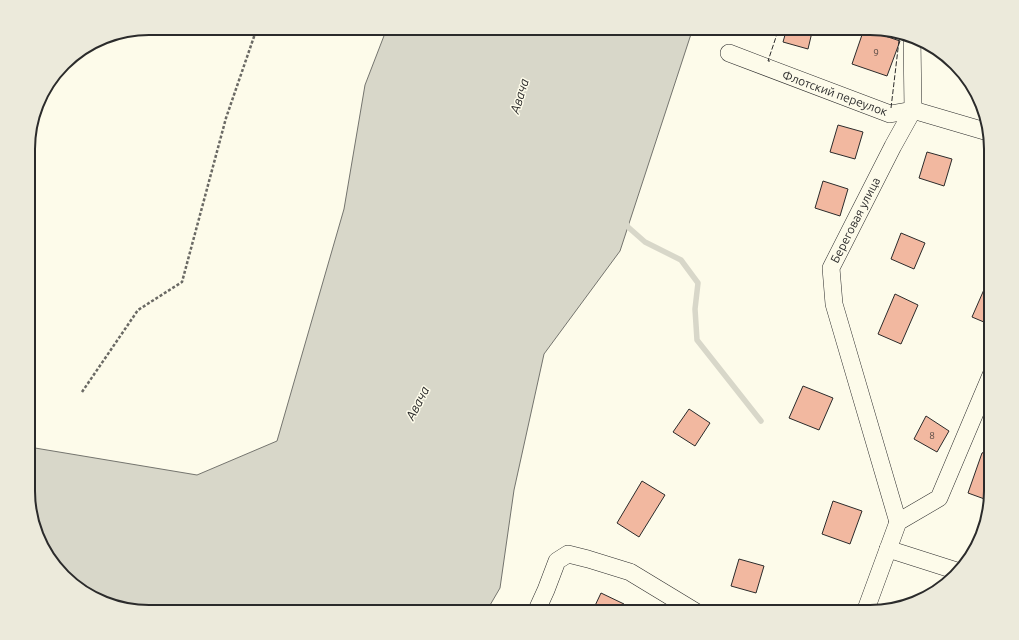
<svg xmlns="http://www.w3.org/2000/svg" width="1019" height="640" viewBox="0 0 1019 640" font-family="Ubuntu,sans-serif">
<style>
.water{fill:#d8d7c9;stroke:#74746e}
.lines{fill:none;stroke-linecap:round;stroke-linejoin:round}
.stream{stroke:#d8d7c9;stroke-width:5.5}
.building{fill:#f2b8a0;stroke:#2b2b2b}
.street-casing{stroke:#2b2b2b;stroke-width:18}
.path{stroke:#6a6964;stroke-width:2.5;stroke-dasharray:3 2;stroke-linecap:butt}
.street{stroke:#fdfbea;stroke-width:17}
.fence{stroke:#2b2b2b;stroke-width:1;stroke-dasharray:5 2;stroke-linecap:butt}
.labels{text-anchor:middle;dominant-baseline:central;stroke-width:3;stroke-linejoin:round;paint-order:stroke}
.number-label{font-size:10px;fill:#5d4e48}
.street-label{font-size:12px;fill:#2b2b2b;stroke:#fdfbea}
.water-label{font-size:13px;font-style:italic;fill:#2b2b2b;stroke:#fdfbea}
.rim{fill:none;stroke:#2b2b2b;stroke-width:2}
</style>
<rect width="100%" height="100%" fill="#fdfbea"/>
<polygon class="water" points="387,28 693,28 620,251 544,354 514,490 500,588 486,612 149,612 110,606 82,592 44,552 29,507 29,447 197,475 277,441 344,209 365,85"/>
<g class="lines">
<polyline class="stream" points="625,221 628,227 645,242 681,260 698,283 695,309 697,340 761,421"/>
</g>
<g class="building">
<polygon points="787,28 813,28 808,49 783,42"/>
<polygon points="864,29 900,41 887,76 852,64"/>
<polygon points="973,87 975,88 978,98 972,97"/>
<polygon points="838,125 863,132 855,159 830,152"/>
<polygon points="927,152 952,159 944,186 919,178"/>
<polygon points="823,181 848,189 840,216 815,208"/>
<polygon points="901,233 925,243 914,269 891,259"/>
<polygon points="986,285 991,287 991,325 972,317"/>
<polygon points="895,294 918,305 901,344 878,334"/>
<polygon points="803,386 833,398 819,430 789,418"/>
<polygon points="689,409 710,423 695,446 673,432"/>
<polygon points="926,416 949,431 937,452 914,439"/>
<polygon points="991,449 991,499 990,501 968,493 982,453"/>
<polygon points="642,481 665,495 639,537 617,523"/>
<polygon points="833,501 862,511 850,544 822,534"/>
<polygon points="739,559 764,566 756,593 731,586"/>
<polygon points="601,593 624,604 621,612 592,612"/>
</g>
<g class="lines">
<defs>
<g id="street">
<polyline points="729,53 890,114 913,110 988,132"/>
<polyline points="898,522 834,304 831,268 893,146 913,110 912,37"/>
<polyline points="888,549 957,571"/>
<polyline points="536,612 546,590 557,561 568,554 588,559 630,572 696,612"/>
<polyline points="865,612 898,522 939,498 991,375"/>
</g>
</defs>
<use href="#street" class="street-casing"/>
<polyline class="path" points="82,392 138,310 182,282 226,118 257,28"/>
<use href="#street" class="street"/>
<g class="fence">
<polyline points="770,61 768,61 779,28"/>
<polyline points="891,108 900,32"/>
</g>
</g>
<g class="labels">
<g class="number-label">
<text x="876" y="52">9</text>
<text x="932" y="435">8</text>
</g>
<g class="street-label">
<text transform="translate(835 93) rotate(20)">Флотский переулок</text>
<text transform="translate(855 220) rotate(-63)">Береговая улица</text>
</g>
<g class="water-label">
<text transform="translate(519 96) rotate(-73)">Авача</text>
<text transform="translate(417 403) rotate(-63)">Авача</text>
</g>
</g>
<path d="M0 0H1019V640H0ZM149 35H870A114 114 0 0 1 984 149V491A114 114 0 0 1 870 605H149A114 114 0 0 1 35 491V149A114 114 0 0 1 149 35Z" fill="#eceadb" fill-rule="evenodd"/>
<path class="rim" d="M149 35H870A114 114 0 0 1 984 149V491A114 114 0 0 1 870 605H149A114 114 0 0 1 35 491V149A114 114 0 0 1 149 35Z"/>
</svg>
